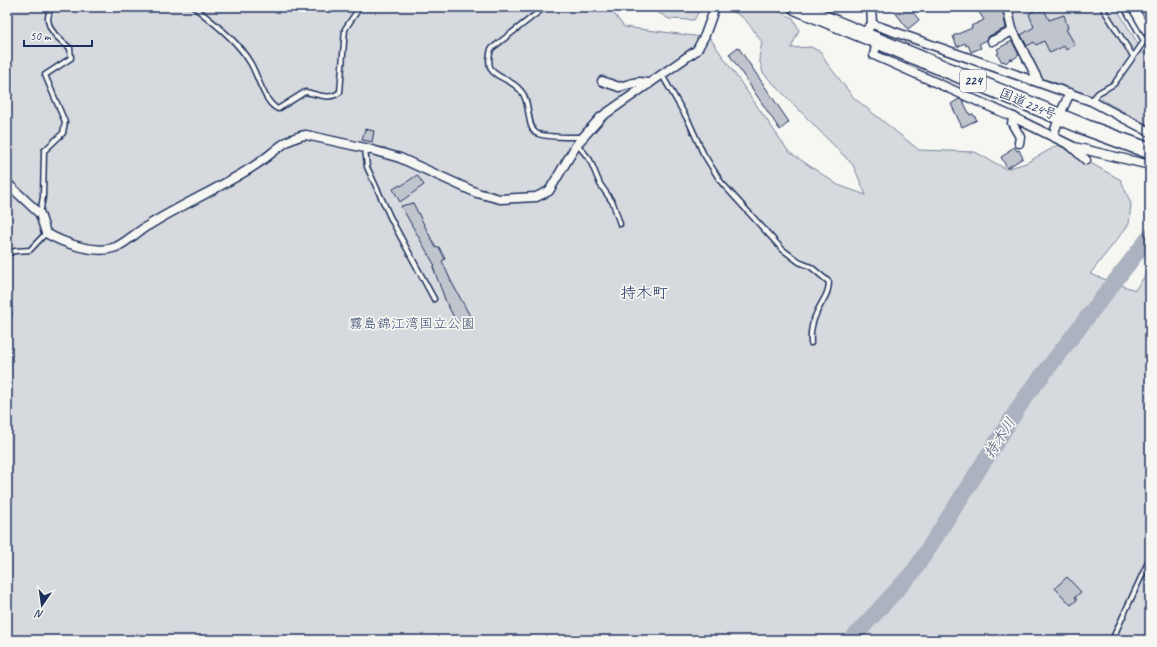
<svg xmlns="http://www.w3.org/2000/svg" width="1157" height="647" viewBox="0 0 1157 647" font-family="Caveat,'Klee One',sans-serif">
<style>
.green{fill:#d6d9dd;stroke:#78849e}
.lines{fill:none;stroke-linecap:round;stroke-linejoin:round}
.river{stroke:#abb2c0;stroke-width:16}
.building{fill:#c0c4cd;stroke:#1b2f5e}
.lane-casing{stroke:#1b2f5e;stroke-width:7}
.street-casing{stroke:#1b2f5e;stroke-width:11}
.highway-casing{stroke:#1b2f5e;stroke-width:18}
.lane{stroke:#f6f6f2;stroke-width:4}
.street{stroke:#f6f6f2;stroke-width:8}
.highway{stroke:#f6f6f2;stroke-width:15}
.labels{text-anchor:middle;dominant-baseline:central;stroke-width:3.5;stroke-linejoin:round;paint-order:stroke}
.shield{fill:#f6f6f2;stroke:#5d6b8a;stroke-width:1}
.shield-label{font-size:13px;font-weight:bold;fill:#1b2f5e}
.street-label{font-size:14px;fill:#1b2f5e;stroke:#f6f6f2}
.park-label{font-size:14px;fill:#405177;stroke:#f6f6f2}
.water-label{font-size:15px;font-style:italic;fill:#46567b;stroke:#f6f6f2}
.quarter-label{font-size:16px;fill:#1b2f5e;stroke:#f6f6f2}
</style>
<rect width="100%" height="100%" fill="#f6f6f2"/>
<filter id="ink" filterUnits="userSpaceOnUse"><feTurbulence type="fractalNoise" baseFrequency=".025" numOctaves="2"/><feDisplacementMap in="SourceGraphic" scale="8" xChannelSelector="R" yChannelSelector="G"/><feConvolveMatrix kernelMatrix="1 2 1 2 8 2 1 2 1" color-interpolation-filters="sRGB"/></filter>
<g filter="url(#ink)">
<g class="green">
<path d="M7,7H609L624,27L710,38L789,152L838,185L866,195L853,165L763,73L759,58L762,42C753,30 746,16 731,11C727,10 723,11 718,9L719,7H770L793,18L799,30L791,48L811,47L821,52L826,62L854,98L919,150L975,152L1006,169L1026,163L1058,145L1121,180L1131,204L1129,224L1090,274L1135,290L1150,269V640H7Z"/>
<polygon points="649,7 701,7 694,20 669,19"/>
<polygon points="1010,7 1116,7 1144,54 1150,46 1150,126 1100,99 1042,78 1013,27"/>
</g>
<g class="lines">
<polyline class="river" points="851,640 914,571 1024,399 1150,236"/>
</g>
<g class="building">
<polygon points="891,7 919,7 913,12 919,20 908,29"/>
<polygon points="979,7 1002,7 1006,28 989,36 987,40 979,44 981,48 971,52 968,45 966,46 965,43 957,47 953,36 972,28 971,26 984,20 979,12"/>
<polygon points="1149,7 1150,7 1150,29 1141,12"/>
<polygon points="1039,8 1040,11 1044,9 1049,20 1064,15 1068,28 1066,29 1075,45 1066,50 1064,46 1050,53 1044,41 1036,45 1034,42 1027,46 1021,35 1034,27 1029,14"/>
<polygon points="1012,41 1019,55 1012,60 1011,58 1006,63 1004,61 1002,62 997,54 999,53 997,49"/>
<polygon points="738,47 789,122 780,130 729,54"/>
<polygon points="959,99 963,101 970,115 973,114 977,120 962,127 951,104"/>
<polygon points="365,129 374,131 372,142 362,140"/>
<polygon points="1014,147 1017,151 1019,150 1023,158 1007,168 1001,157 1009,152 1008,151"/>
<polygon points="417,175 424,185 400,202 393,189 400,185 401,186"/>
<polygon points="413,203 436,248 439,247 445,259 442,261 451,281 470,316 457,323 446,302 433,267 435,266 401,206"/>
<polygon points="1067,577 1081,592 1075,597 1077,600 1071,605 1055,588"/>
</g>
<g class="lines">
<defs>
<g id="lane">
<path d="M194,7C215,24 238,41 251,64C258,76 265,104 278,109L305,92C318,94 329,101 340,92L345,29L360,7"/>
<path d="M545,7L491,49C482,81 507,73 521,91C531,102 526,126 536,133C545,138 572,137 582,137"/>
<polyline points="1102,7 1133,56"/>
<polyline points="1124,7 1144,41"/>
<path d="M662,75L689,122L703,153L721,182L782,249L799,262L811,267L829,282C829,294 822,301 817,312C812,322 810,332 811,343"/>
<polyline points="1091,101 1098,93 1114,84 1150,33"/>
<polyline points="577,144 590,160 600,184 613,203 620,224"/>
<polyline points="365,148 367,167 392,221 434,299"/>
<path d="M40,214L43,197L44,151L63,133L65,122L45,75L71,58L70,48C58,39 40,24 52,7"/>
<polyline points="7,254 15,251 30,250 46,233"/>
<polyline points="7,304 9,315 7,320"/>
<polyline points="1112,640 1150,558"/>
</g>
<g id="street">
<polyline points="871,7 872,24"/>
<polyline points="1007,7 1012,29 1039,82"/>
<polyline points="862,35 872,24 1091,101 1150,132"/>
<polyline points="877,41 874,55 1011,116 1074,147 1150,165"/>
<polyline points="992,41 1013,31"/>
<path d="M602,81L619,87C630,85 637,79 649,84"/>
<polyline points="1062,110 1070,93"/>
<polyline points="1014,117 1012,123 1020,137 1019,143"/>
<polyline points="1053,136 1057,124"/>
<polyline points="1072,147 1086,160"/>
<path d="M7,183L40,214L46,233C63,243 96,255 116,247C127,242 138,231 149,225C184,203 223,187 257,164C274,153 285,138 306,135L365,148L400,158L477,193L500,199L536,197L549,191L577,144L601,117L697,50L705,35L715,7"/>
</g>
<polyline id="highway" points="796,7 1087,128 1150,151"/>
</defs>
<use href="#lane" class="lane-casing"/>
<use href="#street" class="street-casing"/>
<use href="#highway" class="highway-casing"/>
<use href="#lane" class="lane"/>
<use href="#street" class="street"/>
<use href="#highway" class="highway"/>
</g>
</g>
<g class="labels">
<rect class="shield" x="960" y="70" width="26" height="22" rx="3"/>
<g class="shield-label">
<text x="973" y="81">224</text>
</g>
<g class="street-label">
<text transform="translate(1028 104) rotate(23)">国道224号</text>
</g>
<g class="park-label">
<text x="412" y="323">霧島錦江湾国立公園</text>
</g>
<g class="water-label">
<text transform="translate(1000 438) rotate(-57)">持木川</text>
</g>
<g class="quarter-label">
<text x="644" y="293">持木町</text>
</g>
</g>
<rect width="1157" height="647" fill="none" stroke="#f6f6f2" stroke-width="24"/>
<rect x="12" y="12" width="1133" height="623" fill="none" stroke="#1b2f5e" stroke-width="1.5" filter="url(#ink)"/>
<g transform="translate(42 605) rotate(193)" stroke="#f6f6f2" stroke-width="3" paint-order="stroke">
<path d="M0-3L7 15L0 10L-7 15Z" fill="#1b2f5e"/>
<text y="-6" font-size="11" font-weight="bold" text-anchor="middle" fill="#1b2f5e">N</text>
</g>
<path d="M24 40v6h68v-6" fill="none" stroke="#1b2f5e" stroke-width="2"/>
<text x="30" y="40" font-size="12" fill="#1b2f5e" stroke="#f6f6f2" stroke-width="3" paint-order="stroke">50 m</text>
</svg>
